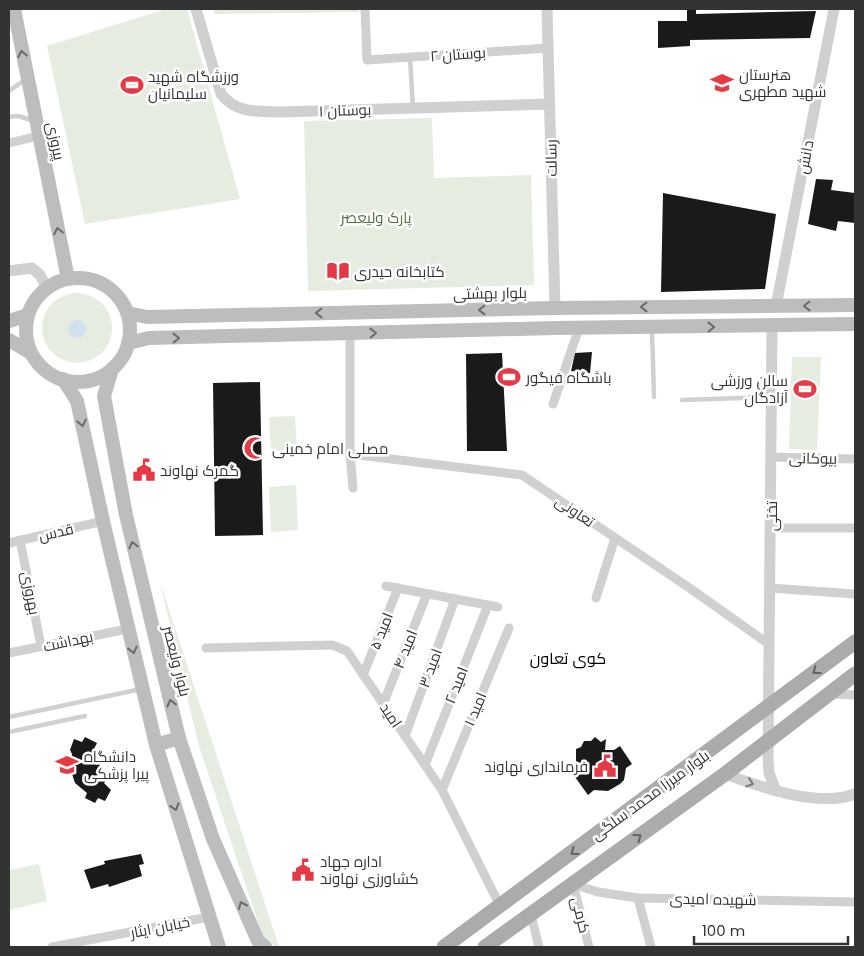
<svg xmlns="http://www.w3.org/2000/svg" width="864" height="956" viewBox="0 0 864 956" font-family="Poppins,Cairo,sans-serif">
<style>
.green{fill:#e6ecdf}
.water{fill:#cfe2ee}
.building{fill:#1a1a1a}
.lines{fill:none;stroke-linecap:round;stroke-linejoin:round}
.service{stroke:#d0d0d0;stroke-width:4.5}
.minor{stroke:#d0d0d0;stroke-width:9}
.tertiary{stroke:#d0d0d0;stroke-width:11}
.secondary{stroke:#bdbdbd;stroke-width:14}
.primary{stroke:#ababab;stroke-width:15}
.oneway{stroke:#6a6a6a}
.oneway2{stroke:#636363}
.oneway3{stroke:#7a7a7a}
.labels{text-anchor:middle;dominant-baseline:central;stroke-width:5;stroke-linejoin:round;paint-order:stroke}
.street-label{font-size:15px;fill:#333;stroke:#fff}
.poi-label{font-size:15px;fill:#333;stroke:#fff;text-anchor:start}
.park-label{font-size:15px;fill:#56703f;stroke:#fff}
.neighbourhood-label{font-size:16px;fill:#000;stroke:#fff}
</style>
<rect width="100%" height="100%" fill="#fff"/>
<g class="green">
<polygon points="166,9 187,9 240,199 85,224 47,46"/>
<polygon points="213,9 359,9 359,12 215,14"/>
<polygon points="432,118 434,178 531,175 534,285 308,291 304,121"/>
<circle cx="77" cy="328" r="35"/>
<polygon points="792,357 821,357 817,450 789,449"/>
<polygon points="295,416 297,450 271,451 269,417"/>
<polygon points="296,485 298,530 271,532 269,487"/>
<polygon points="160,582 279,947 265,943 198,743"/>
<polygon points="39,864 47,901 9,910 9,870"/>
</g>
<circle class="water" cx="77" cy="329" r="9"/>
<g class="building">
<polygon points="687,9 696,9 696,14 816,11 810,38 690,40 690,46 658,48 658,21 687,21"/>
<polygon points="816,179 833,180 831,190 855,193 855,223 838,221 836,231 808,224"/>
<polygon points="663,193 776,214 765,289 661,292"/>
<polygon points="592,352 590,373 571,371 575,353"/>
<polygon points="502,353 507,451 467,451 466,354"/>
<polygon points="260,382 263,535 215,536 213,383"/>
<polygon points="85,737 97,743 93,751 94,757 97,756 105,782 104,783 111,790 105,801 98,798 95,803 85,798 87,793 75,783 71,771 72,754 70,750 74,739 82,742"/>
<polygon points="595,737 601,742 606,739 605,750 614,750 620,746 632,764 626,768 624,780 620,784 608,791 594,790 588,795 575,777 581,773 582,764 576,761 576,749 581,747 584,741 591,741"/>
<polygon points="141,854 144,864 139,865 142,876 109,887 108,884 91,889 84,870 105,864 104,861"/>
</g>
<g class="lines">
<g class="service">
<polyline points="410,57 413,108"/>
<polyline points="9,91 26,79"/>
<polyline points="9,117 18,116 34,121"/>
<polyline points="652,330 654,397"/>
<polyline points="682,400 771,397"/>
<polyline points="9,717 141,689"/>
<polyline points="9,732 85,716"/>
</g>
<g class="minor">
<polyline points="365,9 367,60 548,48"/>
<polyline points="9,143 38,136"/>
<polyline points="350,333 350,454 353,488"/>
<polyline points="553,404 579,328"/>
<polyline points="350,454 522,475 691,589 770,645"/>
<polyline points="771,457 855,459"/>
<polyline points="771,528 855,528"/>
<polyline points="20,540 41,646"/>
<polyline points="9,543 103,521"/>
<polyline points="386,586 498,607"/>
<polyline points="770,588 855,594"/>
<polyline points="596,598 615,538"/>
<polyline points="206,648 332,645 347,651 442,790 500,906"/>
<polyline points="9,653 127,629"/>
<polyline points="363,675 398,588"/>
<polyline points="831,694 855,695"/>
<polyline points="383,704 427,594"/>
<polyline points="405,736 455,599"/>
<polyline points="425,765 488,605"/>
<polyline points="442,790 509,628"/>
<polyline points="573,884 598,892 638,898 855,902"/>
<polyline points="573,884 589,947"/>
<polyline points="638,898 651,947"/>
<polyline points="531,915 539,947"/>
<polyline points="52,947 209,917"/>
</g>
<g class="tertiary">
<path d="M196,9L221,94C237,114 257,111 281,112L549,104"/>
<polyline points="547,9 555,308"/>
<polyline points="9,271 32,268 40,275 47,288"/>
<polyline points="776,306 834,9"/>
<polyline points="772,326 768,758 769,773 776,791"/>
<path d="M725,774C761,787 818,808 855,794"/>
</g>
<g class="secondary">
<polyline points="14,9 68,279"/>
<circle cx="78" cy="330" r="52"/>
<polyline points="127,313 147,317 555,308 855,305"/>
<polyline points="9,321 28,315"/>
<polyline points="9,340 31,353"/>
<polyline points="128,343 149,338 555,328 855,324"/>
<polyline points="112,369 104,396 126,515 179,738 213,839 258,941 265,947"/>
<polyline points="63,379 77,401 103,521 156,745 219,947"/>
<polyline points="156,745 179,738"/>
</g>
<g class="primary">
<polyline points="444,947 855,642"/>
<polyline points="485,947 725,774 855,674"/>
</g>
</g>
<defs><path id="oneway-chevron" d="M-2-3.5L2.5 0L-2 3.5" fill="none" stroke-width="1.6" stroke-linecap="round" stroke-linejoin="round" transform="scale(1.25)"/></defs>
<g class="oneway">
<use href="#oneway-chevron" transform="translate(22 54) rotate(-101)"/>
<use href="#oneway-chevron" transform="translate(58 231) rotate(-102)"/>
<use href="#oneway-chevron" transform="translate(807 306) rotate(179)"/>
<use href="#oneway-chevron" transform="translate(644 307) rotate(179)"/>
<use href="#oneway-chevron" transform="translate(482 310) rotate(179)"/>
<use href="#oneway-chevron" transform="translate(319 313) rotate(179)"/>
<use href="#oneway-chevron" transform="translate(711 327) rotate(-1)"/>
<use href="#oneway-chevron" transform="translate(373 333) rotate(-1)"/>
<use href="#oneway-chevron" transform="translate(176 338) rotate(-1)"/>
<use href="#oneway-chevron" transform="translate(82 423) rotate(78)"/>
<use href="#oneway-chevron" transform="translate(133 545) rotate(-103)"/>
<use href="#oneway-chevron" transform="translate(133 650) rotate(76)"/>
<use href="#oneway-chevron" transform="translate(171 703) rotate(-104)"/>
<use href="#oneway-chevron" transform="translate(175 807) rotate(73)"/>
<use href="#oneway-chevron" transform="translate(242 905) rotate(-114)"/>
</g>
<g class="oneway2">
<use href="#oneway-chevron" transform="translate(816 671) rotate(143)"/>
<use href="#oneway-chevron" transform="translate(638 837) rotate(-36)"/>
<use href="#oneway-chevron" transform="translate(574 852) rotate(144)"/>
</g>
<use class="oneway3" href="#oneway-chevron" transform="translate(750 783) rotate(18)"/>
<defs>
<symbol id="school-bare" viewBox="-9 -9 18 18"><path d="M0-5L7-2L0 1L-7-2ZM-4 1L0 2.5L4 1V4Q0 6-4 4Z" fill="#e63946" stroke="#fff" stroke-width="2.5" paint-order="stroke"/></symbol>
<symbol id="stadium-bare" viewBox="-9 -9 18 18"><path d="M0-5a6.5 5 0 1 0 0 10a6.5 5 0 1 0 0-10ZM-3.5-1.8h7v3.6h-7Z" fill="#e63946" stroke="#fff" stroke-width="2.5" paint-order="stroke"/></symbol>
<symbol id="library-bare" viewBox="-9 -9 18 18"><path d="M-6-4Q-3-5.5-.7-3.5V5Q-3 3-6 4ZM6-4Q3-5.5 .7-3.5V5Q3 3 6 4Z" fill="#e63946" stroke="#fff" stroke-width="2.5" paint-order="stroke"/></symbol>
<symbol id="mosque-bare" viewBox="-9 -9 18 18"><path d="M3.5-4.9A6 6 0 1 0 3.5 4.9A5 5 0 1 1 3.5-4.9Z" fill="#e63946" stroke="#fff" stroke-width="2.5" paint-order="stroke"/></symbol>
<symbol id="civic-bare" viewBox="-9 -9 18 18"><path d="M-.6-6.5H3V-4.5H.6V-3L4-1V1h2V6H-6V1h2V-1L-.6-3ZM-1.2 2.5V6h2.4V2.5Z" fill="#e63946" stroke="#fff" stroke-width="2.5" paint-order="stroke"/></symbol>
<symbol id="university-bare" viewBox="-9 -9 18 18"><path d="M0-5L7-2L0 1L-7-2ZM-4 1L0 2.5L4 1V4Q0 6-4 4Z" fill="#e63946" stroke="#fff" stroke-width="2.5" paint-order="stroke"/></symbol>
</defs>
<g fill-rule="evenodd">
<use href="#school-bare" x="706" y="67" width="32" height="32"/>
<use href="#stadium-bare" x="116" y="69" width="32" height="32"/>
<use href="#library-bare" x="322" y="255" width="32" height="32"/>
<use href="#stadium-bare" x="493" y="361" width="32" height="32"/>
<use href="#stadium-bare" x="789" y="373" width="32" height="32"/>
<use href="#mosque-bare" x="239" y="432" width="32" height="32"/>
<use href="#civic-bare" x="128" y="454" width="32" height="32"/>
<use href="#university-bare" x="51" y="749" width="32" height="32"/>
<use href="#civic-bare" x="589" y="750" width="32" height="32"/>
<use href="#civic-bare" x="287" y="854" width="32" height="32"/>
</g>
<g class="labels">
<g class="street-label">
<text transform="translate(458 54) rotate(-4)">بوستان ۲</text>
<text transform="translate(345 110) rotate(-2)">بوستان ۱</text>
<text transform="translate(56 141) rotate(78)">پیروزی</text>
<text transform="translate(805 157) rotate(-79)">دانش</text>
<text transform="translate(551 158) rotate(-91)">رسالت</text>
<text transform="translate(490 293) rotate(-1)">بلوار بهشتی</text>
<text transform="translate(813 458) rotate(1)">بیوکانی</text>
<text transform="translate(575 511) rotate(34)">تعاونی</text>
<text transform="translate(771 516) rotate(-90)">تختی</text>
<text transform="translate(56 532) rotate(-13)">قدس</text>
<text transform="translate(31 593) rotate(79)">بهروزی</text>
<text transform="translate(381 631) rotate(-68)">امید ۵</text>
<text transform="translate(68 641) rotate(-12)">بهداشت</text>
<text transform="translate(405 649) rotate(-68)">امید ۴</text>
<text transform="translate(177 661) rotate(76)">بلوار ولیعصر</text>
<text transform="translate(430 668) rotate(-70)">امید ۳</text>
<text transform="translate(456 685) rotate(-68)">امید ۲</text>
<text transform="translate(475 709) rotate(-67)">امید ۱</text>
<text transform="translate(391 715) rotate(56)">امید</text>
<text transform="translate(650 795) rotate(-36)">بلوار میرزا محمد سلگی</text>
<text transform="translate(713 899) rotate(1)">شهیده امیدی</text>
<text transform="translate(581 915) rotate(76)">کرمی</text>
<text transform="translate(160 927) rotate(-11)">خیابان ایثار</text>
</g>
<g class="poi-label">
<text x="739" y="74">هنرستان<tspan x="739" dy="17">شهید مطهری</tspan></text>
<text x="148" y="76">ورزشگاه شهید<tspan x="148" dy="17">سلیمانیان</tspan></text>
<text x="354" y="271">کتابخانه حیدری</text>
<text x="526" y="377">باشگاه فیگور</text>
<text x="788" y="380" text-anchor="end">سالن ورزشی<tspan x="788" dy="17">آزادگان</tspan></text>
<text x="272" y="448">مصلی امام خمینی</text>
<text x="160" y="470">گمرک نهاوند</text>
<text x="84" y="756">دانشگاه<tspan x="84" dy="17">پیرا پزشکی</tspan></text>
<text x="588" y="766" text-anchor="end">فرمانداری نهاوند</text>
<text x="320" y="861">اداره جهاد<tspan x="320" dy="17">کشاورزی نهاوند</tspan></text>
</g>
<g class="park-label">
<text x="376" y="217">پارک ولیعصر</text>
</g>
<g class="neighbourhood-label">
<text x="568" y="658">کوی تعاون</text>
</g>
</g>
<rect width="864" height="956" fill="none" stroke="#333333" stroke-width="20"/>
<path d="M694 936v8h154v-8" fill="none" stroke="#333333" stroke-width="2.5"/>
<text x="702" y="936" font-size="15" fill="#333333" stroke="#ffffff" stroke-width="4" paint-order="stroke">100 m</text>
</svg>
